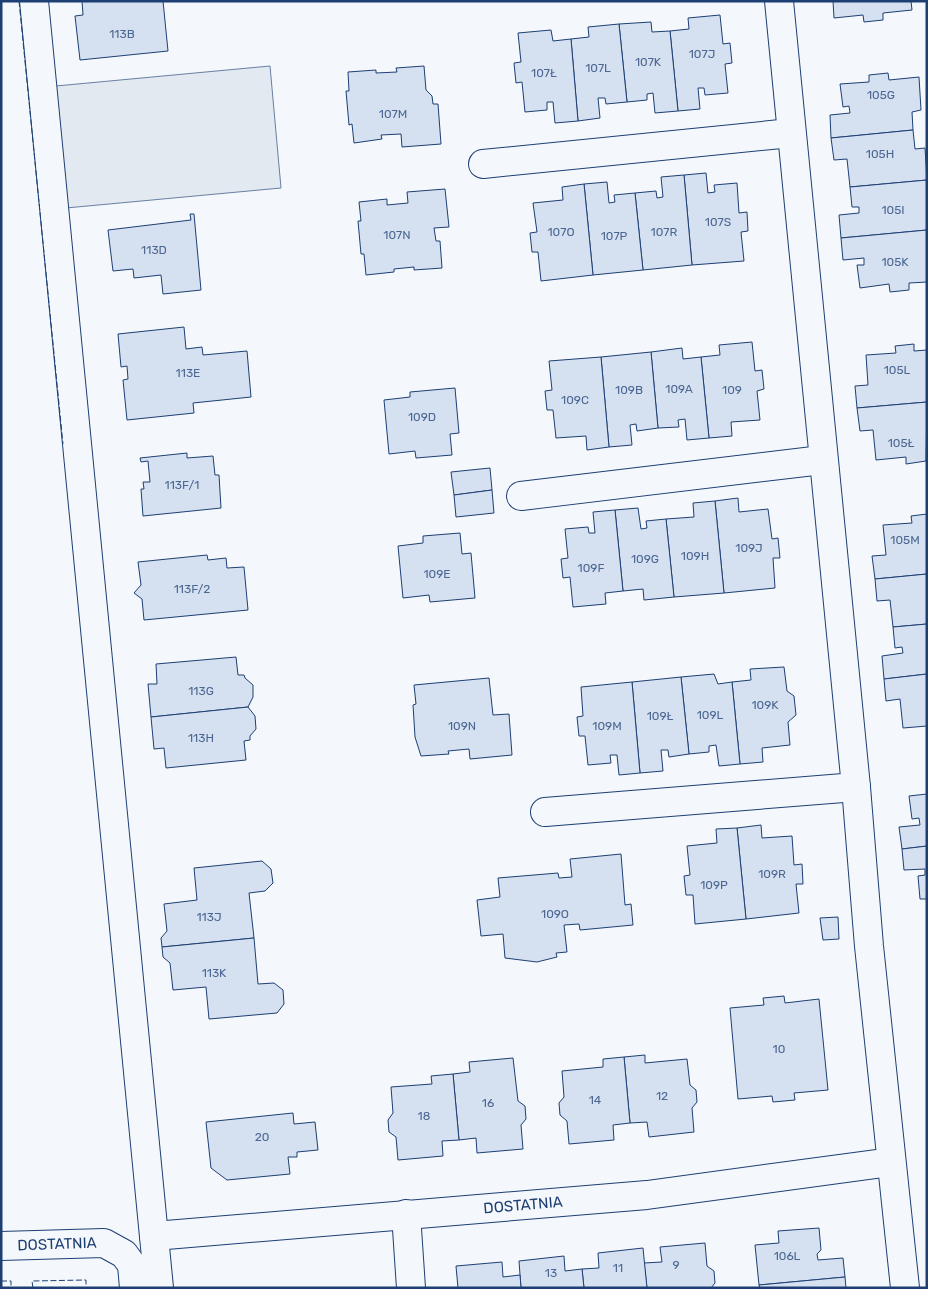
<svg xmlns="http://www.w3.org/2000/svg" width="928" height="1289" viewBox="0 0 928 1289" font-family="Rubik,sans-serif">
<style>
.green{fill:#e3e9f0;stroke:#687fa3}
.building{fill:#d5e0f0;stroke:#1d3f73}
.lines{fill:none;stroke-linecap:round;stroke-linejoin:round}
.minor-casing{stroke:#1d3f73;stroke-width:30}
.minor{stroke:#f4f7fb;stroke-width:28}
.fence{stroke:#1d3f73;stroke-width:1;stroke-dasharray:6 2.5;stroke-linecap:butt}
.labels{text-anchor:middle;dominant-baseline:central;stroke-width:4;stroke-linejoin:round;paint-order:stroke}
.number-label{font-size:12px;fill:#4b6792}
.street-label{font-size:15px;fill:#1d3f73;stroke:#f4f7fb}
</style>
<rect width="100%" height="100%" fill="#f4f7fb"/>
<polygon class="green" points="270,66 281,188 66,208 56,86"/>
<g class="building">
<polygon points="82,1 163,1 168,51 80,60 75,16 83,15"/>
<polygon points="833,1 911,1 912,10 883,13 883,20 864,22 863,15 834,18"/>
<polygon points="720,15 723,44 730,43 732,63 725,64 728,93 705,95 704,88 698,88 700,109 678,111 670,31 689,29 688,18"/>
<polygon points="651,22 652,32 670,31 678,111 655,113 653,93 647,94 647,100 627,102 619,24"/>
<polygon points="619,24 627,102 606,104 605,98 598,98 600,118 578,121 571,39 589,37 588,27"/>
<polygon points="551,30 553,41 571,39 578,121 555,123 553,102 547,102 547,110 525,112 522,82 516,83 514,63 521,62 518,33"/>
<polygon points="424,66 426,90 432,96 433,104 438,104 441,144 402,147 401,134 381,135 382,139 354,143 352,124 349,125 346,91 349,91 348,72 376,70 376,73 397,72 396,68"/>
<polygon points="888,73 889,80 919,77 921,110 912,112 913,130 831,138 830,115 850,113 849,106 843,107 840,84 869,82 869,75"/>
<polygon points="913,130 915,149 925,148 927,180 850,187 847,159 834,160 831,138"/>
<polygon points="706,173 708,193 715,192 714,185 737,183 739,213 747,212 748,231 741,232 744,261 692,265 684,175"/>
<polygon points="684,175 692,265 643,270 635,193 656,191 657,198 663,197 661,177"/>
<polygon points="927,180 927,230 841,238 839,215 859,213 859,207 852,207 850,187"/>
<polygon points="607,182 609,203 615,202 614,195 635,193 643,270 593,275 584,184"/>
<polygon points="584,184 593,275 541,281 538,252 532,252 530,233 537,232 533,203 563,200 562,187"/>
<polygon points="445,189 449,227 434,228 436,241 440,241 442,268 414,270 414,267 394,269 394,272 366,275 364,254 361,254 358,221 361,221 359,202 387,199 387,205 408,203 407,192"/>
<polygon points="190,214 194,214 201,290 163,294 161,275 134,278 133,269 113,271 108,230 191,220"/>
<polygon points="927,230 927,282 909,283 909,290 890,292 889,284 860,288 857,265 864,265 864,258 843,260 841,238"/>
<polygon points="184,327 186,349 202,347 203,355 247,351 251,397 193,403 194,413 127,420 123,380 128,379 127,366 121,367 118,334"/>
<polygon points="752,342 755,371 762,370 764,389 757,391 760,420 731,422 732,436 709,438 701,357 720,355 719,345"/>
<polygon points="914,344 914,351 927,350 927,402 857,408 855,386 868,385 866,355 896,353 895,346"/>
<polygon points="682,348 683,359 701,357 709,438 687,440 685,419 678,420 679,427 658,428 651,352"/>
<polygon points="651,352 658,428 637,431 636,424 630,425 632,445 609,447 601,357"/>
<polygon points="601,357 609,447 587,450 586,436 556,438 553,410 547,410 545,391 552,390 549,361"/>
<polygon points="455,388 459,433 450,434 452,455 416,458 415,451 389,454 384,400 410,397 410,392"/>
<polygon points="927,402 926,461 906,464 906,457 876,460 873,430 860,431 857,408"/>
<polygon points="187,453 187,458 213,456 215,475 219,475 221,508 143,516 141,489 144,489 143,482 150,482 148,461 141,462 140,458"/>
<polygon points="490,468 492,490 454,495 451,472"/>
<polygon points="492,490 494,513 456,517 454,495"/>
<polygon points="738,498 739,512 768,509 772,539 778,538 780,558 773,558 775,588 724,593 715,501"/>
<polygon points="715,501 724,593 674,597 666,519 694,517 693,503"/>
<polygon points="638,508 641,529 647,528 646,521 666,519 674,597 644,600 643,589 623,591 615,510"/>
<polygon points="615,510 623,591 605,593 606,604 573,607 570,577 563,578 561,559 568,558 565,529 588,527 589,533 595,533 593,512"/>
<polygon points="927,514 927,574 875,579 872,556 886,555 883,525 912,523 911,516"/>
<polygon points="460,533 462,554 471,553 475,598 430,602 429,595 403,598 398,546 423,543 423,536"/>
<polygon points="207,555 208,560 226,558 227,568 244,567 248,610 144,620 142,599 134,593 141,585 138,562"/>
<polygon points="927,574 927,624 893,627 890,600 877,601 875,579"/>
<polygon points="927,624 927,674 884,679 882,656 903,653 902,647 895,648 893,627"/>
<polygon points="236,657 238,675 244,675 245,678 253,685 253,697 248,707 151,717 148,684 157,684 156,664"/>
<polygon points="784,667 787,691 794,696 796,715 788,722 790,745 762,748 763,762 740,764 732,682 751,680 750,669"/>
<polygon points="714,674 718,684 732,682 740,764 719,766 716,745 709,746 709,752 689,754 681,677"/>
<polygon points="927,674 927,726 903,728 900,699 886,701 884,679"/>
<polygon points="681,677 689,754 669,757 668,750 661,750 663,771 640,773 632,682"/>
<polygon points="489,678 493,715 509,714 512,755 470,759 469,749 448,751 449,754 421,756 415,737 413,705 416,704 414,685"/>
<polygon points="632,682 640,773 619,775 617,755 610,755 611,763 588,765 585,736 579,736 577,717 583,716 581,687"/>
<polygon points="248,707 255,716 256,729 250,736 250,740 244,741 246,760 166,768 164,748 154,749 151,717"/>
<polygon points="927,794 927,846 902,849 899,827 920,825 919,818 912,819 909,796"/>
<polygon points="761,825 762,838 792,836 794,865 802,864 803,884 796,884 799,913 746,919 737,828"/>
<polygon points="737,828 746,919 695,924 693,895 686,895 684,876 690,875 687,846 717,843 716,829"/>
<polygon points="927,846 927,899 920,899 918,876 925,875 925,869 904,870 902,849"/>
<polygon points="621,854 625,905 631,904 633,925 580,930 579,924 564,925 567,952 556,953 557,957 537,962 505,958 503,934 481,936 477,900 500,897 498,878 558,873 559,878 572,877 570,859"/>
<polygon points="262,861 271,869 273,883 265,891 249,893 254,938 162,947 161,938 167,931 164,904 197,900 194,868"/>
<polygon points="838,917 839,939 823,940 820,918"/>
<polygon points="254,938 258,984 274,983 283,990 284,1004 277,1013 209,1019 206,987 173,990 170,963 163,957 162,947"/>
<polygon points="784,996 785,1003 819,999 828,1090 794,1093 795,1100 773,1102 772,1096 738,1099 730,1008 764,1005 763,998"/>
<polygon points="645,1055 645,1063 687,1059 690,1085 696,1090 697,1102 692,1108 694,1132 649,1137 647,1122 630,1123 624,1057"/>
<polygon points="624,1057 630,1123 613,1125 614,1140 569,1144 567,1121 560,1115 559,1103 564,1097 562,1071 603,1067 603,1059"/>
<polygon points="513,1058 518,1101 525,1106 526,1119 521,1125 523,1149 477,1153 476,1138 459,1140 453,1074 470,1072 469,1062"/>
<polygon points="453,1074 459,1140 442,1141 443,1156 398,1160 396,1137 389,1132 388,1120 393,1113 391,1087 432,1084 431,1076"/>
<polygon points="293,1113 294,1124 315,1122 318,1150 297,1152 297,1157 288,1157 290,1174 227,1180 211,1168 206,1122"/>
<polygon points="819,1228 821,1250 817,1254 818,1260 843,1258 845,1277 759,1285 755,1245 779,1243 778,1231"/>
<polygon points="705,1243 707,1266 714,1271 715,1283 711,1288 647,1288 644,1263 662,1262 660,1247"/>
<polygon points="643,1248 647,1288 584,1288 582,1269 599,1268 598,1253"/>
<polygon points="564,1256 565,1271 582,1269 584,1288 521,1288 519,1261"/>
<polygon points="502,1262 503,1277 520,1275 521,1288 458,1288 456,1266"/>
<polygon points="845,1277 846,1288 760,1288 759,1285"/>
</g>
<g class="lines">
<defs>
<g id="minor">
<polyline points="34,1 159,1288"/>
<polyline points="779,1 856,787 869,946 905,1288"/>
<polyline points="483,164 791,133"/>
<polyline points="521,496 822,460"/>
<polyline points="545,812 856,787"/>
<polyline points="406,1214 411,1288"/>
<polyline points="154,1236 647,1195 891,1162"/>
<polyline points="1,1246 104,1243 124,1254 132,1265 134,1288"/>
</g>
</defs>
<use href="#minor" class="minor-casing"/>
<use href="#minor" class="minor"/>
<g class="fence">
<polyline points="19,1 63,444"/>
<polyline points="1,1281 11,1281 11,1288"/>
<polyline points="33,1288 32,1281 86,1280 86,1288"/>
</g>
</g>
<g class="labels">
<g class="number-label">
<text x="122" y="34">113B</text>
<text x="702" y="54">107J</text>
<text x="648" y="62">107K</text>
<text x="598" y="68">107L</text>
<text x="544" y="73">107Ł</text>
<text x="881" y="95">105G</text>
<text x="393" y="114">107M</text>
<text x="880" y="154">105H</text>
<text x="893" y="210">105I</text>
<text x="718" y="222">107S</text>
<text x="561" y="232">107O</text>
<text x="664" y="232">107R</text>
<text x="397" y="235">107N</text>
<text x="614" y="236">107P</text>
<text x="154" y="250">113D</text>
<text x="895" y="262">105K</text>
<text x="897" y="370">105L</text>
<text x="188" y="373">113E</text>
<text x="679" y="389">109A</text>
<text x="629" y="390">109B</text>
<text x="732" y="390">109</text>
<text x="575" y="400">109C</text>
<text x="422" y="417">109D</text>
<text x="901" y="443">105Ł</text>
<text x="182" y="485">113F/1</text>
<text x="905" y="540">105M</text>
<text x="749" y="548">109J</text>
<text x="695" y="556">109H</text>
<text x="645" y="559">109G</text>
<text x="591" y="568">109F</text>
<text x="437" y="574">109E</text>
<text x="192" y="589">113F/2</text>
<text x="201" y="691">113G</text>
<text x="765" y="705">109K</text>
<text x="710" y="715">109L</text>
<text x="660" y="716">109Ł</text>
<text x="462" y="726">109N</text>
<text x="607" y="726">109M</text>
<text x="201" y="738">113H</text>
<text x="772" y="874">109R</text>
<text x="714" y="885">109P</text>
<text x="555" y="914">109O</text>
<text x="209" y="917">113J</text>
<text x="214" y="973">113K</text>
<text x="779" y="1049">10</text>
<text x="662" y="1096">12</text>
<text x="595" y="1100">14</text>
<text x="488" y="1103">16</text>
<text x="424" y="1116">18</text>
<text x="262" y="1137">20</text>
<text x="787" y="1256">106L</text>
<text x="676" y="1265">9</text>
<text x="618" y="1268">11</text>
<text x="551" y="1273">13</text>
</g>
<g class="street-label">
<text transform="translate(523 1205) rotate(-5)">DOSTATNIA</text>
<text transform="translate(57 1244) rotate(-2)">DOSTATNIA</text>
</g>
</g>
<rect width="928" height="1289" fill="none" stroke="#1d3f73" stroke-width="5"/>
</svg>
